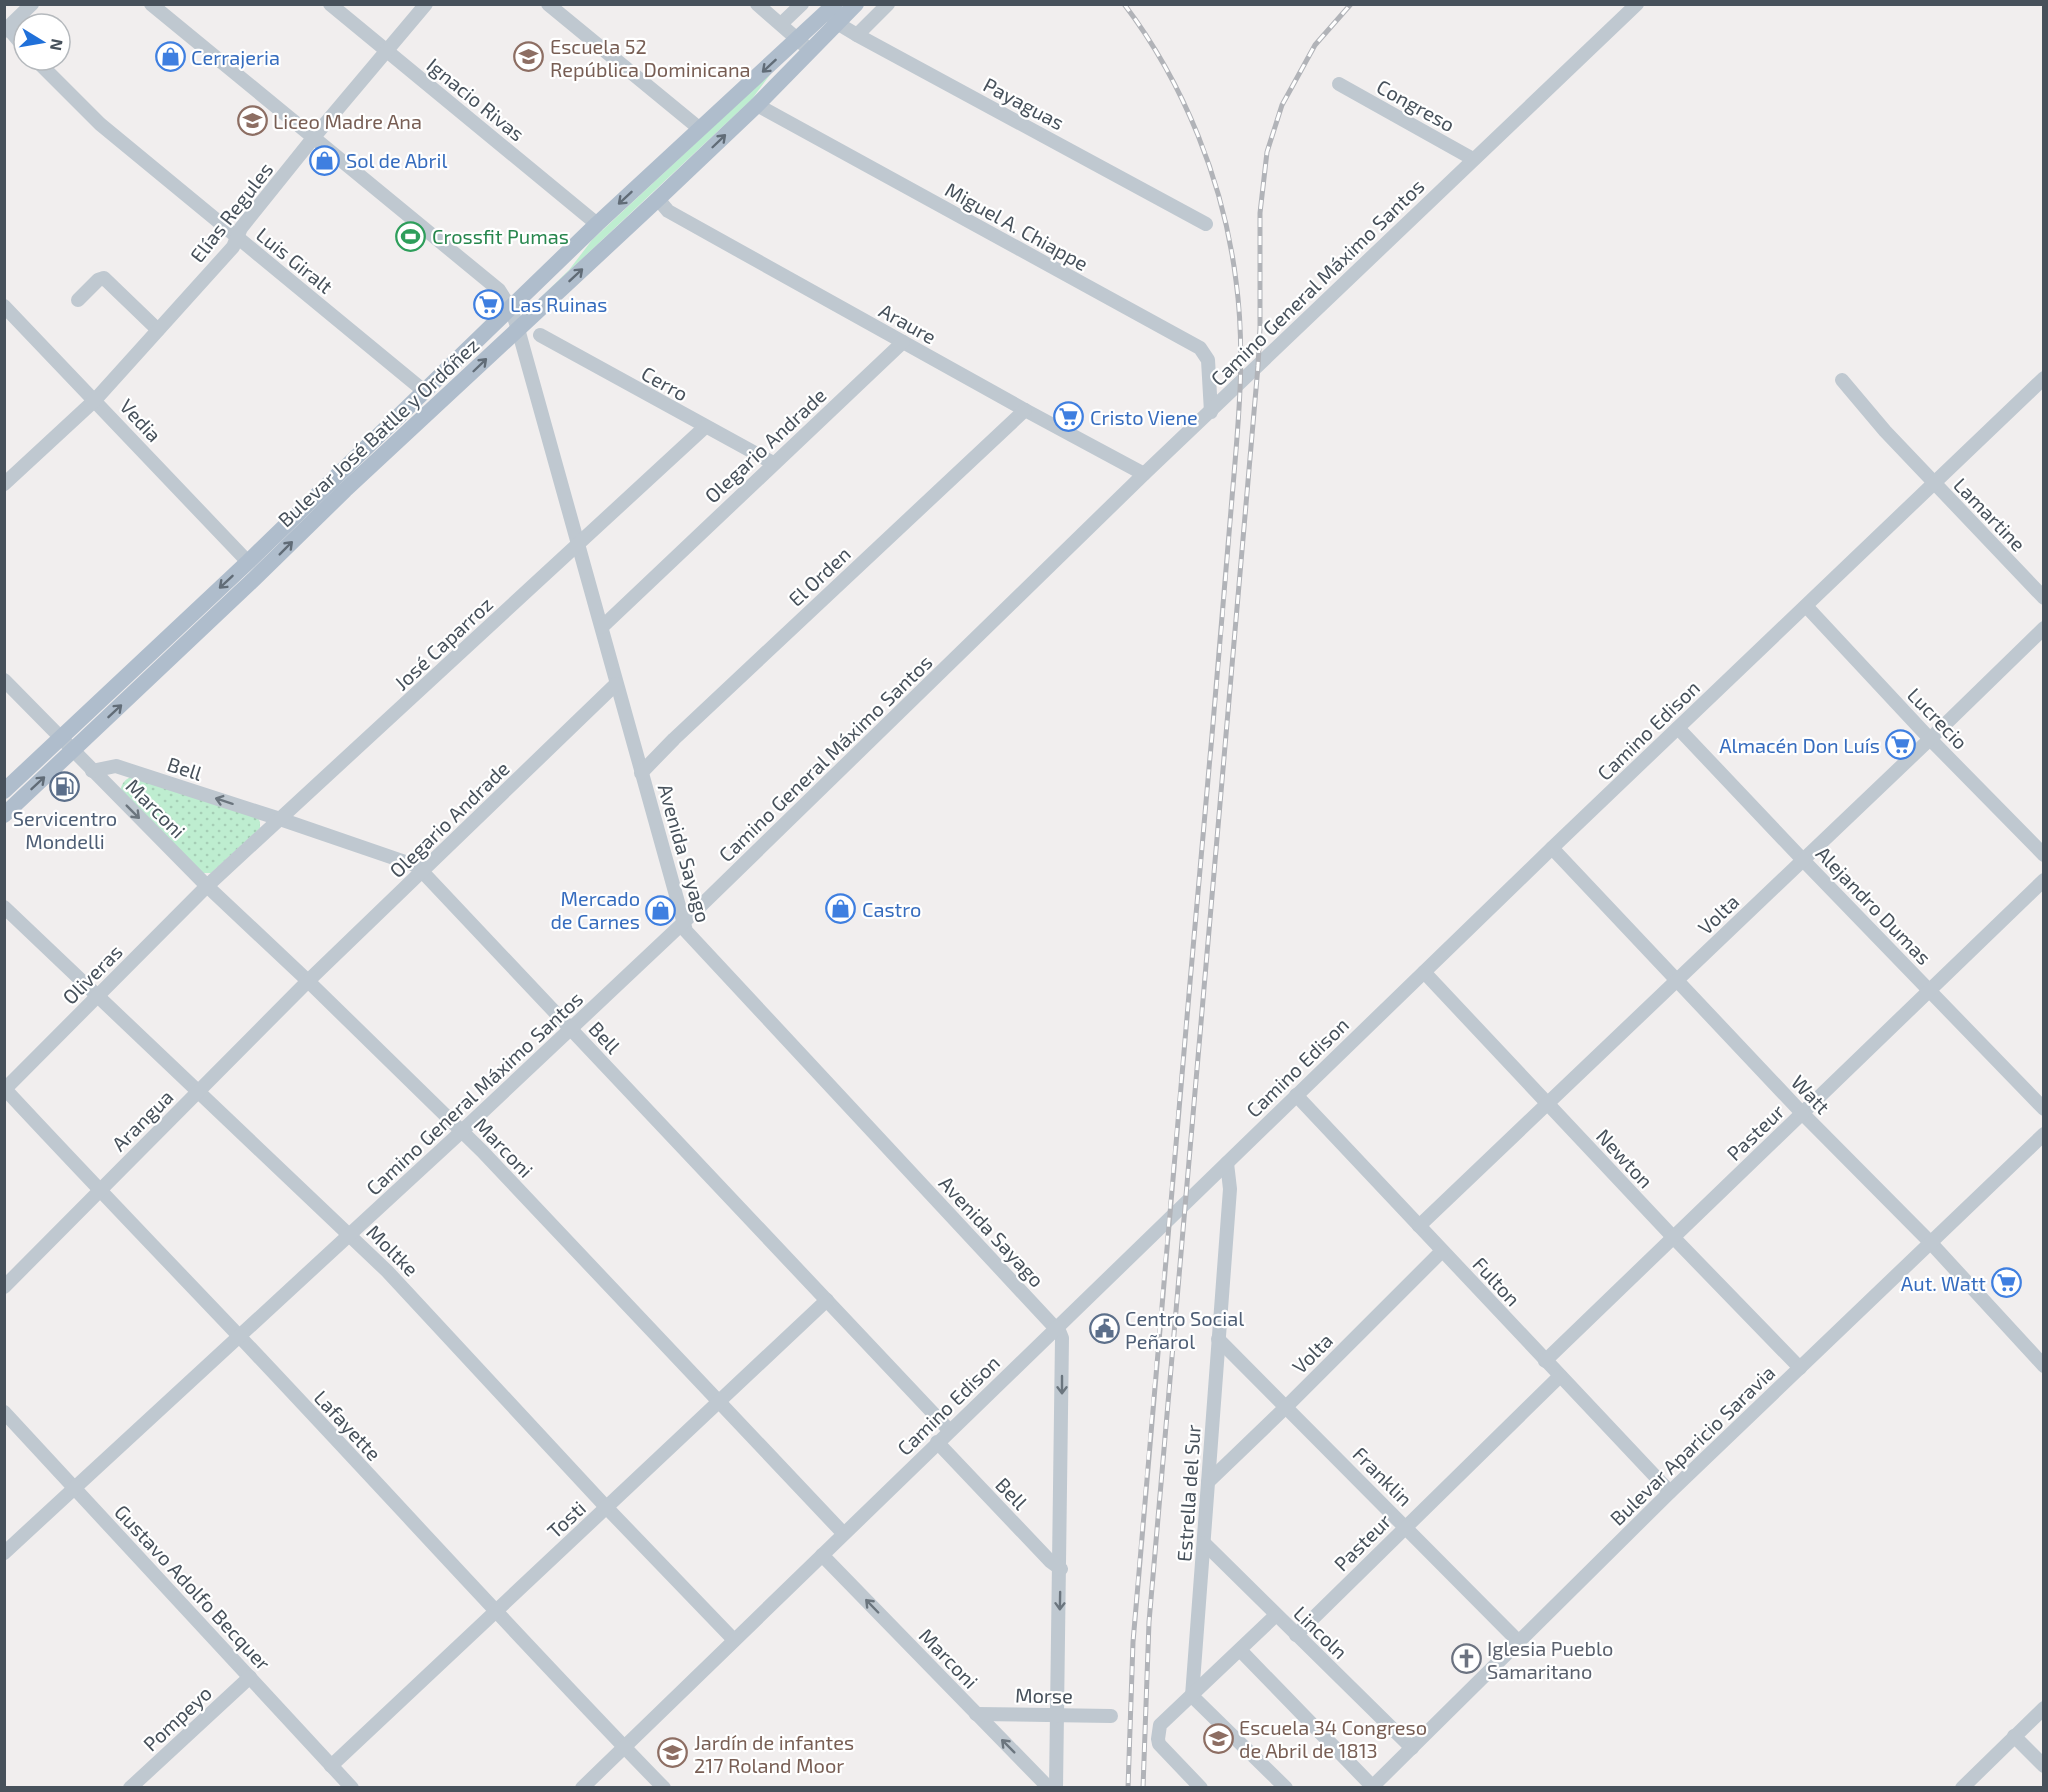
<svg xmlns="http://www.w3.org/2000/svg" width="2048" height="1792" viewBox="0 0 2048 1792" font-family="'Exo 2',sans-serif">
<style>
.grass{fill:#beedd0}
.park{fill:url(#park-dots)}
.lines{fill:none;stroke-linecap:round;stroke-linejoin:round}
.minor{stroke:#bfc8d0;stroke-width:14}
.major{stroke:#afbdcc;stroke-width:16}
.rail-casing{stroke:#b1b3b8;stroke-width:5}
.rail{stroke:#fff;stroke-width:3;stroke-dasharray:9;stroke-linecap:butt}
.oneway{stroke:#616c77}
.oneway2{stroke:#6b757e}
.labels{text-anchor:middle;dominant-baseline:central;stroke-width:4.5;stroke-linejoin:round;paint-order:stroke}
.education-label{font-size:20px;fill:#785e54;stroke:#fff;text-anchor:start}
.shop-label{font-size:20px;fill:#366cbe;stroke:#fff;text-anchor:start}
.street-label{font-size:20px;fill:#47515b;stroke:#fff}
.leisure-label{font-size:20px;fill:#27864d;stroke:#fff;text-anchor:start}
.service-label{font-size:20px;fill:#4e5e75;stroke:#fff}
.worship-label{font-size:20px;fill:#5b616d;stroke:#fff;text-anchor:start}
</style>
<defs>
<pattern id="park-dots" width="8" height="8" patternUnits="userSpaceOnUse" patternTransform="scale(1.5)"><rect width="8" height="8" fill="#beedd0"/><path d="M2 2h.1M6 6h.1" fill="none" stroke="#a5cdb5" stroke-width="1.8" stroke-linecap="round"/></pattern>
</defs>
<rect width="100%" height="100%" fill="#f1eeee"/>
<polygon class="grass" points="772,72 752,99 535,303 569,270 592,240"/>
<path class="park" d="M132,777L258,818L260,822V828L211,873H203L120,790C123,783 124,779 132,777Z"/>
<g class="lines">
<g class="minor">
<polyline points="151,4 499,290 511,309 518,329 686,931 1060,1333 1062,1338 1056,1788"/>
<polyline points="330,4 597,224"/>
<polyline points="548,4 700,129"/>
<polyline points="757,4 804,45"/>
<polyline points="831,16 837,23 857,35 1206,224"/>
<polyline points="781,24 802,4"/>
<polyline points="8,28 24,47"/>
<polyline points="4,31 32,4"/>
<polyline points="857,35 888,4"/>
<polyline points="36,60 100,124 424,391"/>
<polyline points="1339,84 1473,159"/>
<polyline points="757,105 1200,348 1208,360 1211,412"/>
<polyline points="658,199 668,211 1025,410 1144,474"/>
<polyline points="78,300 98,280 104,278 158,330"/>
<polyline points="4,306 248,562"/>
<polyline points="540,335 773,463"/>
<polyline points="1842,380 1885,431 2044,598"/>
<polyline points="4,484 95,400 233,247 241,228 314,137 426,4"/>
<polyline points="1806,606 1930,739 2044,855"/>
<polyline points="602,627 903,342"/>
<polyline points="4,680 207,886 308,981 482,1151 843,1533"/>
<polyline points="1678,728 1803,860 2044,1109"/>
<polyline points="92,771 116,766 280,819 417,866 949,1430"/>
<polyline points="641,773 674,739 1025,410"/>
<polyline points="1552,848 1802,1113 1930,1242 2044,1366"/>
<polyline points="4,907 387,1271 607,1508 734,1640"/>
<polyline points="1424,972 1673,1237 1800,1368"/>
<path d="M4,1088C82,1172 161,1254 240,1337C382,1487 520,1640 664,1788"/>
<polyline points="4,1090 207,886 705,427"/>
<polyline points="1296,1095 1670,1492"/>
<polyline points="1227,1163 1230,1189 1192,1696 1286,1788"/>
<polyline points="1419,1226 1930,739 2044,628"/>
<polyline points="4,1287 308,981 616,684"/>
<polyline points="1218,1339 1519,1642"/>
<polyline points="1545,1361 2044,880"/>
<polyline points="4,1412 352,1788"/>
<polyline points="937,1442 1050,1561 1061,1569"/>
<polyline points="1208,1482 1287,1406 1442,1251"/>
<polyline points="1204,1543 1412,1748"/>
<polyline points="4,1553 462,1131 683,923 1144,474 1637,4"/>
<polyline points="822,1555 1049,1788"/>
<polyline points="1296,1635 1560,1376"/>
<polyline points="1240,1650 1372,1786"/>
<polyline points="976,1714 1111,1716"/>
<polyline points="2014,1736 2044,1766"/>
<polyline points="331,1766 827,1300"/>
<polyline points="130,1788 250,1677"/>
<polyline points="582,1788 1552,848 2044,378"/>
<polyline points="1201,1788 1159,1744 1158,1739 1160,1725 1276,1615"/>
<polyline points="1371,1788 1670,1492 2044,1134"/>
<polyline points="1962,1788 2044,1708"/>
</g>
<g class="major">
<polyline points="4,791 248,562 597,224 835,4"/>
<polyline points="4,815 254,579 345,490 658,199 757,105 856,4"/>
</g>
<defs>
<g id="rail">
<path d="M1124,4C1184,83 1224,183 1236,281C1246,354 1238,426 1232,498C1225,585 1218,671 1210,757C1184,1052 1157,1347 1133,1642L1128,1788"/>
<polyline points="1143,1788 1149,1622 1258,366 1260,328 1260,213 1267,152 1282,105 1315,45 1351,4"/>
</g>
</defs>
<use href="#rail" class="rail-casing"/>
<use href="#rail" class="rail"/>
</g>
<defs><path id="oneway-shaft" d="M-6 0H5M1.5-3L5.5 0L1.5 3" fill="none" stroke-width="1.6" stroke-linecap="round" stroke-linejoin="round" transform="scale(1.5)"/></defs>
<g class="oneway">
<use href="#oneway-shaft" transform="translate(769 66) rotate(137)"/>
<use href="#oneway-shaft" transform="translate(719 141) rotate(-44)"/>
<use href="#oneway-shaft" transform="translate(625 198) rotate(137)"/>
<use href="#oneway-shaft" transform="translate(576 275) rotate(-43)"/>
<use href="#oneway-shaft" transform="translate(480 365) rotate(-44)"/>
<use href="#oneway-shaft" transform="translate(286 548) rotate(-45)"/>
<use href="#oneway-shaft" transform="translate(226 582) rotate(137)"/>
<use href="#oneway-shaft" transform="translate(115 711) rotate(-43)"/>
<use href="#oneway-shaft" transform="translate(38 783) rotate(-43)"/>
</g>
<g class="oneway2">
<use href="#oneway-shaft" transform="translate(224 801) rotate(-162)"/>
<use href="#oneway-shaft" transform="translate(133 812) rotate(45)"/>
<use href="#oneway-shaft" transform="translate(1062 1385) rotate(90)"/>
<use href="#oneway-shaft" transform="translate(1060 1601) rotate(91)"/>
<use href="#oneway-shaft" transform="translate(872 1606) rotate(-134)"/>
<use href="#oneway-shaft" transform="translate(1008 1746) rotate(-135)"/>
</g>
<defs>
<symbol id="shop-ring" viewBox="-11 -11 22 22"><circle r="9.5" fill="#fff" stroke="#3f7fe0" stroke-width="1.5"/><path d="M-5-2.5h2.3a2.7 3.5 0 0 1 5.4 0H5L5.5 6h-11ZM-1.5-2.5h3a1.5 2.3 0 0 0-3 0Z" fill="#3f7fe0"/></symbol>
<symbol id="school-ring" viewBox="-11 -11 22 22"><circle r="9.5" fill="#fff" stroke="#8d6e63" stroke-width="1.5"/><path d="M0-5L7-2L0 1L-7-2ZM-4 1L0 2.5L4 1V4Q0 6-4 4Z" fill="#8d6e63"/></symbol>
<symbol id="stadium-ring" viewBox="-11 -11 22 22"><circle r="9.5" fill="#fff" stroke="#2e9e5b" stroke-width="1.5"/><path d="M0-5a6.5 5 0 1 0 0 10a6.5 5 0 1 0 0-10ZM-3.5-1.8h7v3.6h-7Z" fill="#2e9e5b"/></symbol>
<symbol id="supermarket-ring" viewBox="-11 -11 22 22"><circle r="9.5" fill="#fff" stroke="#3f7fe0" stroke-width="1.5"/><path d="M-6-5.5h2.5l.6 2H6L4.5 2H-2.5L-4.4-4H-6ZM-1.5 3.2a1.3 1.3 0 1 0 .1 0ZM3 3.2a1.3 1.3 0 1 0 .1 0Z" fill="#3f7fe0"/></symbol>
<symbol id="fuel-ring" viewBox="-11 -11 22 22"><circle r="9.5" fill="#fff" stroke="#5c6f8a" stroke-width="1.5"/><path d="M-5.5-6h7V0h2V4h1.3V-2.5L3-4.5l.8-.8L6-3V5H2.5V1h-1V6h-7ZM-4.2-4.7v3.2H.2V-4.7Z" fill="#5c6f8a"/></symbol>
<symbol id="civic-ring" viewBox="-11 -11 22 22"><circle r="9.5" fill="#fff" stroke="#5c6f8a" stroke-width="1.5"/><path d="M-.6-6.5H3V-4.5H.6V-3L4-1V1h2V6H-6V1h2V-1L-.6-3ZM-1.2 2.5V6h2.4V2.5Z" fill="#5c6f8a"/></symbol>
<symbol id="church-ring" viewBox="-11 -11 22 22"><circle r="9.5" fill="#fff" stroke="#6b7280" stroke-width="1.5"/><path d="M-1.2-6h2.4v3.5h3.3v2.4h-3.3V6h-2.4V-.1h-3.3v-2.4h3.3Z" fill="#6b7280"/></symbol>
</defs>
<g fill-rule="evenodd">
<use href="#shop-ring" x="154" y="40" width="33" height="33"/>
<use href="#school-ring" x="512" y="40" width="33" height="33"/>
<use href="#school-ring" x="236" y="104" width="33" height="33"/>
<use href="#shop-ring" x="308" y="144" width="33" height="33"/>
<use href="#stadium-ring" x="394" y="220" width="33" height="33"/>
<use href="#supermarket-ring" x="472" y="288" width="33" height="33"/>
<use href="#supermarket-ring" x="1052" y="400" width="33" height="33"/>
<use href="#supermarket-ring" x="1884" y="728" width="33" height="33"/>
<use href="#fuel-ring" x="48" y="770" width="33" height="33"/>
<use href="#shop-ring" x="824" y="892" width="33" height="33"/>
<use href="#shop-ring" x="644" y="894" width="33" height="33"/>
<use href="#supermarket-ring" x="1990" y="1266" width="33" height="33"/>
<use href="#civic-ring" x="1088" y="1312" width="33" height="33"/>
<use href="#church-ring" x="1450" y="1642" width="33" height="33"/>
<use href="#school-ring" x="1202" y="1722" width="33" height="33"/>
<use href="#school-ring" x="656" y="1736" width="33" height="33"/>
</g>
<g class="labels">
<g class="education-label">
<text x="550" y="46">Escuela 52<tspan x="550" dy="23">República Dominicana</tspan></text>
<text x="273" y="121">Liceo Madre Ana</text>
<text x="1239" y="1727">Escuela 34 Congreso<tspan x="1239" dy="23">de Abril de 1813</tspan></text>
<text x="694" y="1742">Jardín de infantes<tspan x="694" dy="23">217 Roland Moor</tspan></text>
</g>
<g class="shop-label">
<text x="191" y="57">Cerrajeria</text>
<text x="346" y="160">Sol de Abril</text>
<text x="510" y="304">Las Ruinas</text>
<text x="1090" y="417">Cristo Viene</text>
<text x="1880" y="745" text-anchor="end">Almacén Don Luís</text>
<text x="640" y="898" text-anchor="end">Mercado<tspan x="640" dy="23">de Carnes</tspan></text>
<text x="862" y="909">Castro</text>
<text x="1986" y="1283" text-anchor="end">Aut. Watt</text>
</g>
<g class="street-label">
<text transform="translate(476 99) rotate(39)">Ignacio Rivas</text>
<text transform="translate(1024 103) rotate(28)">Payaguas</text>
<text transform="translate(1416 105) rotate(29)">Congreso</text>
<text transform="translate(231 212) rotate(-52)">Elías Regules</text>
<text transform="translate(1017 226) rotate(29)">Miguel A. Chiappe</text>
<text transform="translate(295 260) rotate(39)">Luis Giralt</text>
<text transform="translate(1317 282) rotate(-44)">Camino General Máximo Santos</text>
<text transform="translate(908 323) rotate(29)">Araure</text>
<text transform="translate(665 383) rotate(29)">Cerro</text>
<text transform="translate(141 420) rotate(47)">Vedia</text>
<text transform="translate(378 432) rotate(-43)">Bulevar José Batlle y Ordóñez</text>
<text transform="translate(765 445) rotate(-43)">Olegario Andrade</text>
<text transform="translate(1990 514) rotate(46)">Lamartine</text>
<text transform="translate(819 576) rotate(-43)">El Orden</text>
<text transform="translate(443 643) rotate(-43)">José Caparroz</text>
<text transform="translate(1938 718) rotate(46)">Lucrecio</text>
<text transform="translate(1648 730) rotate(-44)">Camino Edison</text>
<text transform="translate(825 758) rotate(-44)">Camino General Máximo Santos</text>
<text transform="translate(185 768) rotate(18)">Bell</text>
<text transform="translate(156 808) rotate(45)">Marconi</text>
<text transform="translate(449 819) rotate(-44)">Olegario Andrade</text>
<text transform="translate(685 853) rotate(74)">Avenida Sayago</text>
<text transform="translate(1874 905) rotate(46)">Alejandro Dumas</text>
<text transform="translate(1718 914) rotate(-44)">Volta</text>
<text transform="translate(92 974) rotate(-45)">Oliveras</text>
<text transform="translate(605 1037) rotate(47)">Bell</text>
<text transform="translate(1297 1067) rotate(-44)">Camino Edison</text>
<text transform="translate(474 1093) rotate(-43)">Camino General Máximo Santos</text>
<text transform="translate(1811 1094) rotate(46)">Watt</text>
<text transform="translate(142 1120) rotate(-45)">Arangua</text>
<text transform="translate(1755 1132) rotate(-44)">Pasteur</text>
<text transform="translate(504 1147) rotate(46)">Marconi</text>
<text transform="translate(1625 1158) rotate(47)">Newton</text>
<text transform="translate(992 1231) rotate(47)">Avenida Sayago</text>
<text transform="translate(393 1250) rotate(45)">Moltke</text>
<text transform="translate(1497 1281) rotate(47)">Fulton</text>
<text transform="translate(1312 1353) rotate(-45)">Volta</text>
<text transform="translate(948 1405) rotate(-44)">Camino Edison</text>
<text transform="translate(348 1425) rotate(47)">Lafayette</text>
<text transform="translate(1692 1445) rotate(-44)">Bulevar Aparicio Saravia</text>
<text transform="translate(1383 1476) rotate(45)">Franklin</text>
<text transform="translate(1012 1493) rotate(46)">Bell</text>
<text transform="translate(1188 1493) rotate(-86)">Estrella del Sur</text>
<text transform="translate(566 1519) rotate(-43)">Tosti</text>
<text transform="translate(1362 1542) rotate(-45)">Pasteur</text>
<text transform="translate(193 1587) rotate(47)">Gustavo Adolfo Becquer</text>
<text transform="translate(1321 1632) rotate(44)">Lincoln</text>
<text transform="translate(949 1658) rotate(46)">Marconi</text>
<text transform="translate(1044 1695) rotate(1)">Morse</text>
<text transform="translate(177 1718) rotate(-43)">Pompeyo</text>
</g>
<g class="leisure-label">
<text x="432" y="236">Crossfit Pumas</text>
</g>
<g class="service-label">
<text x="65" y="818">Servicentro<tspan x="65" dy="23">Mondelli</tspan></text>
<text x="1125" y="1318" text-anchor="start">Centro Social<tspan x="1125" dy="23">Peñarol</tspan></text>
</g>
<g class="worship-label">
<text x="1487" y="1648">Iglesia Pueblo<tspan x="1487" dy="23">Samaritano</tspan></text>
</g>
</g>
<rect width="2048" height="1792" fill="none" stroke="#47515b" stroke-width="12"/>
<g transform="translate(42 42) rotate(101)"><circle r="28" fill="#ffffff" stroke="#b5b9bd" stroke-width="1.5"/>
<path d="M0-4.5L10 22L0 15L-10 22Z" fill="#2070d9"/>
<text y="-9" font-size="16" font-weight="bold" text-anchor="middle" fill="#47515b">N</text>
</g>
</svg>
